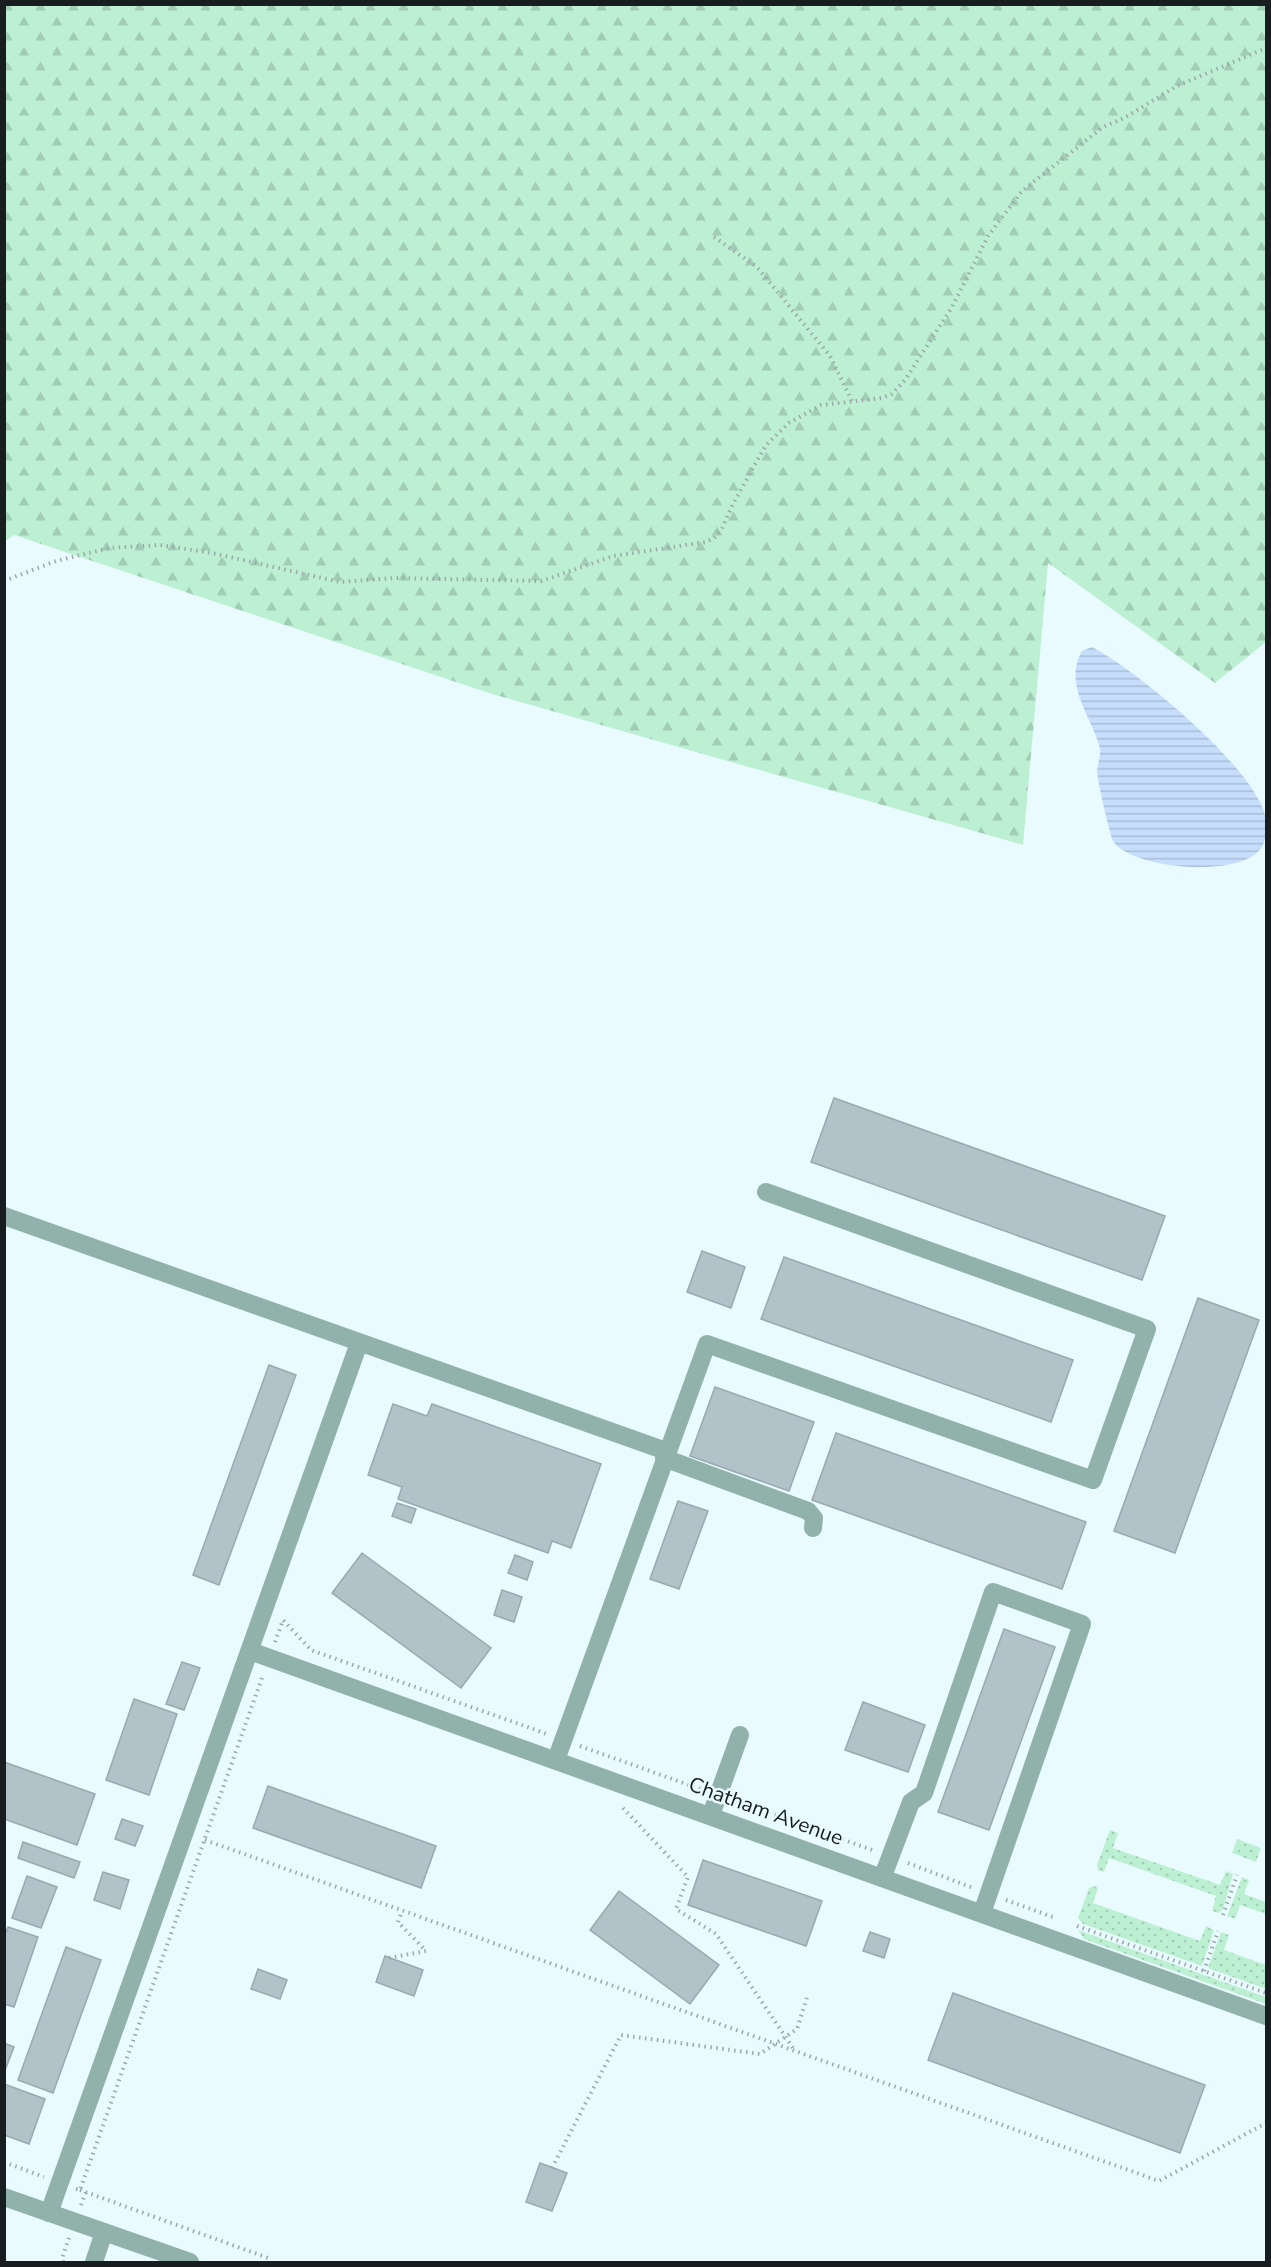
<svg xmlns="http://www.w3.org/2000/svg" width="1271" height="2267" viewBox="0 0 1271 2267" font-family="'Nunito Sans',sans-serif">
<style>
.grass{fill:url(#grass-dots)}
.forest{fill:url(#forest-firs)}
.water{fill:url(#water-rules)}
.building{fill:#b3c1c9;stroke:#9aa9b1;stroke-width:1.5}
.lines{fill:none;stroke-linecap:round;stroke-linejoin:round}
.path{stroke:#9ba8aa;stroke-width:4;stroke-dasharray:1.5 4.5;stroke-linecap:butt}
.minor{stroke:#91b1ab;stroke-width:18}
.labels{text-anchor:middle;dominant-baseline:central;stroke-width:5;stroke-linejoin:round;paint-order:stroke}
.street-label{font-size:21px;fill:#181e1f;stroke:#e9fbfe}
</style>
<defs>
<pattern id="grass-dots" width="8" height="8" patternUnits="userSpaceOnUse" patternTransform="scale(1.5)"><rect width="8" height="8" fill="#bdf0d3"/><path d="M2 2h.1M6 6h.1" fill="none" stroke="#a2cdb5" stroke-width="1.8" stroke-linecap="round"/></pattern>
<pattern id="forest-firs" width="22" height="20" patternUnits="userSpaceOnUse" patternTransform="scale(1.5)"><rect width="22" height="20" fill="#bdf0d3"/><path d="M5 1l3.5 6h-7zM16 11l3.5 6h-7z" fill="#a2cdb5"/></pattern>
<pattern id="water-rules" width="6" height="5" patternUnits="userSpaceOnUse" patternTransform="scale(1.5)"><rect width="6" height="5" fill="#c6ddfb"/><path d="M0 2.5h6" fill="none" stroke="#a9bdd7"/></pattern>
</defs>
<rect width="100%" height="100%" fill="#e9fbfe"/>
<g class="grass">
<polygon points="1110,1830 1118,1833 1113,1848 1220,1885 1226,1871 1233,1874 1223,1909 1219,1913 1212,1911 1216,1896 1109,1858 1104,1872 1098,1870 1097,1865"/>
<polygon points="1237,1839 1261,1848 1256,1862 1232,1853"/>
<polygon points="1242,1877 1249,1880 1244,1894 1266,1902 1266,1914 1240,1905 1235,1919 1227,1916"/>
<polygon points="1094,1886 1098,1888 1093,1903 1200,1941 1206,1926 1214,1930 1202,1966 1083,1924 1078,1918 1089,1888"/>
<polygon points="1078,1930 1266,1997 1266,2004 1084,1939"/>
<polygon points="1221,1932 1229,1935 1224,1950 1266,1965 1266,1989 1208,1968"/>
</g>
<polygon class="forest" points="5,4 1266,5 1266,642 1215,683 1048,563 1023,845 492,694 14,535 5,541"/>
<path class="water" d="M1092,647C1135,669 1260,771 1266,820C1267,826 1266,837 1264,842C1254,880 1132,871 1113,841C1110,835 1097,779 1097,771C1098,763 1101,755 1100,748C1091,715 1063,685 1082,651Z"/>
<g class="building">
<polygon points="834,1098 1165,1216 1142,1280 811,1162"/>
<polygon points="702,1251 745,1267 731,1308 687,1292"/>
<polygon points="784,1257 1073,1360 1051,1422 761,1319"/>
<polygon points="1198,1298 1259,1320 1175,1553 1114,1531"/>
<polygon points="269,1365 296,1375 219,1585 193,1575"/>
<polygon points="715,1387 814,1422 789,1491 690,1456"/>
<polygon points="393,1404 427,1416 432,1404 601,1464 571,1548 552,1541 548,1553 398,1499 402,1487 368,1475"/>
<polygon points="836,1433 1086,1522 1062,1589 812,1500"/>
<polygon points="678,1501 708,1511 679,1589 650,1579"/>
<polygon points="397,1503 416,1509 411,1523 392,1516"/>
<polygon points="362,1553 491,1648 461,1688 332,1593"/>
<polygon points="515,1555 533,1562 527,1580 508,1573"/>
<polygon points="502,1590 522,1597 514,1622 494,1615"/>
<polygon points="1004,1629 1055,1647 989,1830 938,1812"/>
<polygon points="182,1662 200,1668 184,1710 166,1704"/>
<polygon points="134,1699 177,1714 149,1795 106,1780"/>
<polygon points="863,1702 925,1725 908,1772 845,1750"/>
<polygon points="4,1762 95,1794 77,1845 4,1819"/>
<polygon points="268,1786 436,1846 421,1888 253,1828"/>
<polygon points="122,1819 143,1826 135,1846 115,1839"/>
<polygon points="23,1842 80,1862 74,1878 18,1858"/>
<polygon points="703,1860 822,1901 806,1946 688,1905"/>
<polygon points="103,1872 129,1880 120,1909 94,1900"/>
<polygon points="27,1876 57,1887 41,1928 12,1918"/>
<polygon points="619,1891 719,1965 690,2004 590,1930"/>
<polygon points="8,1927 38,1937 14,2007 4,2004 4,1937"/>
<polygon points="870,1932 890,1939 884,1958 863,1951"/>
<polygon points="66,1947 101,1960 53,2093 18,2080"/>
<polygon points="385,1956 423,1970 414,1996 376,1982"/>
<polygon points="258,1969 287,1980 280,1999 251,1989"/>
<polygon points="953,1993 1205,2085 1180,2153 928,2060"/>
<polygon points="4,2043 14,2047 4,2073"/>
<polygon points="4,2084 45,2099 29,2144 4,2135"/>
<polygon points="540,2163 567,2173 552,2211 526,2202"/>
</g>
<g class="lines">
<g class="path">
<polyline points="714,237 757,267 830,356 852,401"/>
<polyline points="4,581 56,561 109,548 160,545 212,553 340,582 395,578 542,581 613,556 706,542 714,538 722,528 733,504 766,445 789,423 821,405 882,398 892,394 905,380 952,307 988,236 1022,191 1103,127 1124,118 1177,86 1266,48"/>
<polyline points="275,1642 283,1620 311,1650 547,1734"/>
<polyline points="580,1746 703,1790"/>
<polyline points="735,1801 875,1851"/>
<polyline points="623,1808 688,1877 676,1909 716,1934 795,2051"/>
<polyline points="205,1840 1159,2181 1266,2123"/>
<polyline points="908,1863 973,1888"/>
<polyline points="1006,1900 1053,1917"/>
<polyline points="1223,1915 1237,1875"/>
<polyline points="1077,1926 1266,1993"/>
<polyline points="389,1958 426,1951 398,1922 402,1911"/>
<polyline points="1204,1971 1218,1931"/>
<polyline points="4,2162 44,2177"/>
<polyline points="552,2168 621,2035 760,2054 797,2029 808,1994"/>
<polyline points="76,2189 80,2190 263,1675"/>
<polyline points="80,2190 271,2259"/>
<polyline points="81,2205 86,2192"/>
<polyline points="63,2262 62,2258 69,2238"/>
</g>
<g class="minor">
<polyline points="4,1216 666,1451"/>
<polyline points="664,1458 808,1511 814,1518 813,1528"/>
<polyline points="250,1651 1266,2016"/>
<polyline points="556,1760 707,1344 1093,1480 1147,1329 766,1192"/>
<polyline points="711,1815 740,1735"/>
<polyline points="883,1876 911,1802 924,1793 993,1592 1082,1624 982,1913"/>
<polyline points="4,2197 190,2262"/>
<polyline points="49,2213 359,1343"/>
<polyline points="94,2262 104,2232"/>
</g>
</g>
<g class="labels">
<g class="street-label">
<text transform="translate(766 1811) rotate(20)">Chatham Avenue</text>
</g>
</g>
<rect width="1271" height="2267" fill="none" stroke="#181e1f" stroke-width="12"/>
</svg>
